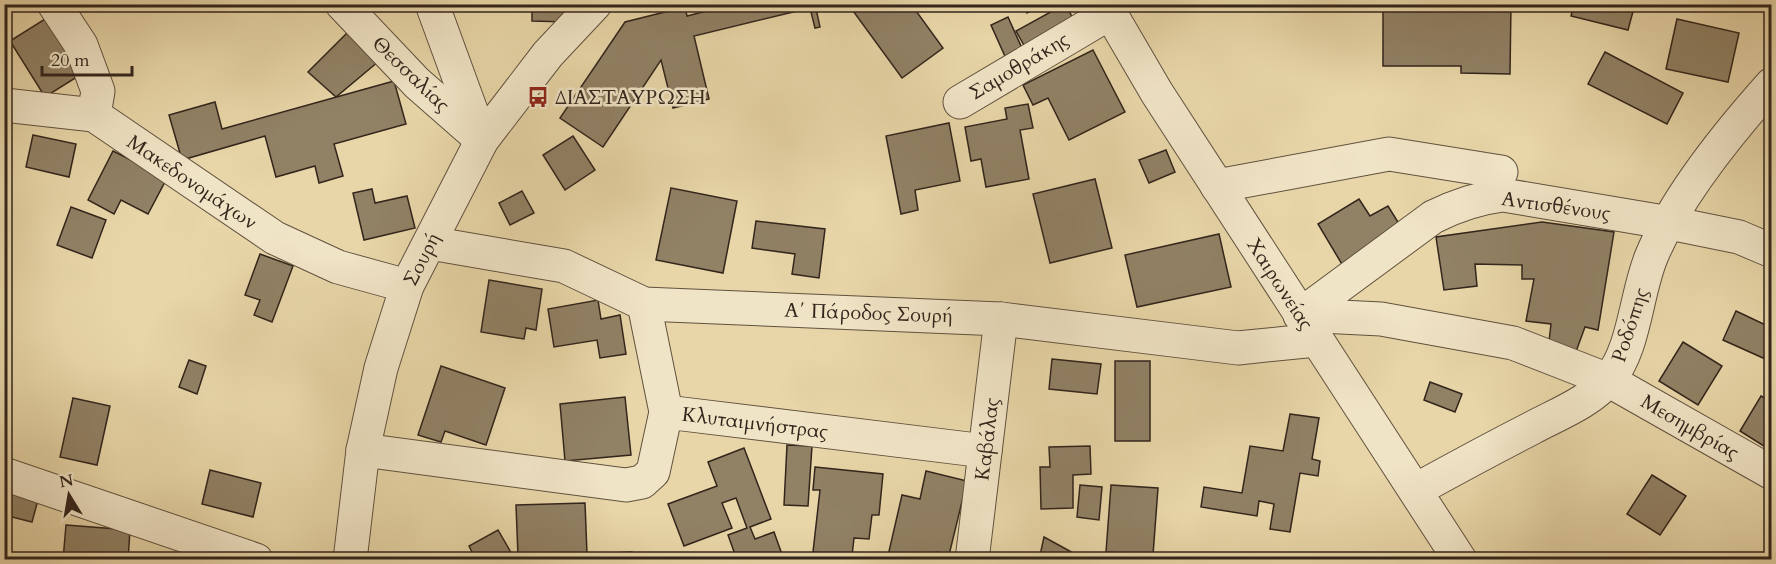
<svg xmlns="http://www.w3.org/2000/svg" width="1776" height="564" viewBox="0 0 1776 564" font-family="Cardo,serif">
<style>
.building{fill:#918165;stroke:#32251c;stroke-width:1.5}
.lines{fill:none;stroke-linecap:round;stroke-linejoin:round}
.minor-casing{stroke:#60513f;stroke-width:35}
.minor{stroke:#f0e4c6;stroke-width:33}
.labels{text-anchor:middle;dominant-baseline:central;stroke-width:5;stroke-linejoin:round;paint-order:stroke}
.street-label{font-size:20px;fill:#32251c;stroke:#f0e4c6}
.poi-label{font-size:20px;fill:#32251c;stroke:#f0e4c6;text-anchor:start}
</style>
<rect width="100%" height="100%" fill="#e8d6a8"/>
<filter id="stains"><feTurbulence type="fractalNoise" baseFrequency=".00333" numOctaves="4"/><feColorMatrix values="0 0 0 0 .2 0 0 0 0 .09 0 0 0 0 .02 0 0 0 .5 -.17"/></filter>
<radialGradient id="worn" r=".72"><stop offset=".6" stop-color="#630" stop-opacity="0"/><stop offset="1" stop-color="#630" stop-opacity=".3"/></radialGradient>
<g class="building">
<polygon points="573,4 568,22 532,21 532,7 477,5"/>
<polygon points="734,4 815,4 820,27 815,28 810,8 694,36 709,99 673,108 661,60 603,147 560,118 625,22 685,7 687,16"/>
<polygon points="848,4 911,4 943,48 902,78"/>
<polygon points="1022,4 1042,4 1027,13"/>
<polygon points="1065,4 1079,29 1030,56 1016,31"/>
<polygon points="1383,4 1511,4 1510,74 1461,73 1461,66 1383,66"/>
<polygon points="1574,4 1635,4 1628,30 1571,16"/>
<polygon points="53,14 88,70 45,97 10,41"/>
<polygon points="1008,17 1025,55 1008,63 991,25"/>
<polygon points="1677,19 1739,33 1728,82 1666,69"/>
<polygon points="349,31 379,61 336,97 308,72"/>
<polygon points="1093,50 1125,112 1069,140 1048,98 1033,105 1023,85"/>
<polygon points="1605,52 1683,93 1667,124 1588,84"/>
<polygon points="394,81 406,124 334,144 343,176 319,183 315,166 276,177 265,136 182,160 169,115 215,102 222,129"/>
<polygon points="1028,104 1033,128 1020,130 1029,179 986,187 981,159 971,161 965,127 1007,119 1005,108"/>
<polygon points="949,123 960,181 915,190 918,210 901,214 886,136"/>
<polygon points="33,135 76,144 69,177 26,167"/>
<polygon points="573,136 595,170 565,190 543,155"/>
<polygon points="1166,150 1175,172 1149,183 1139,160"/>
<polygon points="113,151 167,178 148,214 121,200 114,214 88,200"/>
<polygon points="1095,179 1112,248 1050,263 1033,194"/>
<polygon points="671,188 737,201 723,273 656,260"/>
<polygon points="372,189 375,203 407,196 415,228 364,240 353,193"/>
<polygon points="522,191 534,213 510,225 499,203"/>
<polygon points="1359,199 1370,216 1388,206 1406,235 1346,271 1318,224"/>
<polygon points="71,207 106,220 92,258 57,245"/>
<polygon points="756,221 825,229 819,278 792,274 795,254 752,248"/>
<polygon points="1542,222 1614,232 1598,330 1585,327 1574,357 1548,350 1551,324 1526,321 1534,279 1522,279 1522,265 1475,264 1477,286 1444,290 1436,237"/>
<polygon points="1219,234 1231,287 1137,307 1125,255"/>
<polygon points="260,254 293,266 272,322 254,315 260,300 245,295"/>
<polygon points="489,280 542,289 536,330 526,328 524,339 481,332"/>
<polygon points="598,300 601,319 620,315 626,354 600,358 597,340 554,347 548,309"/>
<polygon points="1736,311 1772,328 1772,362 1723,340"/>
<polygon points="1683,342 1722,366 1698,405 1659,381"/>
<polygon points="1052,359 1101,364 1097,394 1049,389"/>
<polygon points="189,360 206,366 197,394 179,387"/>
<rect x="1115" y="361" width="35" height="80"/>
<polygon points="441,366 505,388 486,445 445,431 441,442 418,435"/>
<polygon points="1430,382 1462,394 1455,412 1424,400"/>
<polygon points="1761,396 1772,402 1772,441 1767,448 1740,431"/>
<polygon points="625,397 631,455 565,461 560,404"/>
<polygon points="73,398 110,406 97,465 60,457"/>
<polygon points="1290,414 1319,418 1312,459 1320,461 1318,476 1300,473 1290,532 1270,529 1274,504 1259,501 1257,516 1201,507 1204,487 1242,493 1250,446 1283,451"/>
<polygon points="787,445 812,446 808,506 784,505"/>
<polygon points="1090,446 1091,474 1073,475 1073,508 1041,509 1040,467 1050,467 1049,447"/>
<polygon points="744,448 771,519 750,527 755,539 774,532 784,560 737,560 728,535 747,528 736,498 722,503 732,528 684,546 668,504 717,486 708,462"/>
<polygon points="815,467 883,474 879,515 872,515 869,539 854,538 852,556 813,552 820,490 813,490"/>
<polygon points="210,470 261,483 253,517 202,504"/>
<polygon points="926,471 967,481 949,555 936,552 934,560 887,560 902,495 920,499"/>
<polygon points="1652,475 1686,496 1660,535 1627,514"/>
<polygon points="1080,485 1102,487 1099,520 1077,517"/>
<polygon points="1111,485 1158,488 1153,555 1106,552"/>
<polygon points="4,492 38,500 32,522 4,515"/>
<polygon points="585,503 587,554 632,552 632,560 581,560 581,555 521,560 476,560 469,546 498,530 513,556 518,556 516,505"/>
<polygon points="66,525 130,530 128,560 63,560"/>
<polygon points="1044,537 1086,560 1039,560"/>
</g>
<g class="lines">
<defs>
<g id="minor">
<polyline points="54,4 81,45 98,91 94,115"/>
<polyline points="342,4 417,83 482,140"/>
<polyline points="432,4 481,138"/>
<polyline points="1105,4 1157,93 1460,560"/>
<polyline points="960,102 1110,13"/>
<polyline points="4,105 94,115 275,238 338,267 407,286"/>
<polyline points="1217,186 1389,154 1501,172"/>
<polyline points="430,243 564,266 644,304 1001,319 1238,348 1316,340"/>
<polyline points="644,304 666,412"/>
<path d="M1300,315L1433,217C1455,206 1479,198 1503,195L1670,223L1739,237L1772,251"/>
<polyline points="1300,315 1381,319 1513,343 1608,380 1772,473"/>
<polyline points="363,450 626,485 642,482 653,472 666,412 985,451"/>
<polyline points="4,474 256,560"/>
<path d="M1416,490C1454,469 1493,448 1532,428C1558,414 1590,402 1609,379C1635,349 1636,292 1652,255C1677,196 1729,132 1772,84"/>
<polyline points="350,560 363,450 381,368 407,286 482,140 548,54 595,4"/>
<polyline points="972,560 1001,319"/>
</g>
</defs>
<use href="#minor" class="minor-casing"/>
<use href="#minor" class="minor"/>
</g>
<defs>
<symbol id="bus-bare" viewBox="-9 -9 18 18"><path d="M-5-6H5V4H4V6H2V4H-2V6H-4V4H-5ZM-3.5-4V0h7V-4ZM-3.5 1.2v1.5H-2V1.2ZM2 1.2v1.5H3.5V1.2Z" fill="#8f2418" stroke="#f0e4c6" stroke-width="2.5" paint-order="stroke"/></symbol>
</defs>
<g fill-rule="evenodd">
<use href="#bus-bare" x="523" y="82" width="30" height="30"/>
</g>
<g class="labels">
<g class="street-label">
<text transform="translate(1019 66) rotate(-31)">Σαμοθράκης</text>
<text transform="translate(411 74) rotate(44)">Θεσσαλίας</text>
<text transform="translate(192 182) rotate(34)">Μακεδονομάχων</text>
<text transform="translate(1556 206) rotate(8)">Αντισθένους</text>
<text transform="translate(422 259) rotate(-63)">Σουρή</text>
<text transform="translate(1280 284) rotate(57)">Χαιρωνείας</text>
<text transform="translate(869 313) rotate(2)">Α΄ Πάροδος Σουρή</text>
<text transform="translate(1630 325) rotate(-72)">Ροδόπης</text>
<text transform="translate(755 423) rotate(7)">Κλυταιμνήστρας</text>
<text transform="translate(1690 427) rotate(30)">Μεσημβρίας</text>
<text transform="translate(987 439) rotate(-83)">Καβάλας</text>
</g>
<g class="poi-label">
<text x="555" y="97">ΔΙΑΣΤΑΥΡΩΣΗ</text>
</g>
</g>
<rect width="1776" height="564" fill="none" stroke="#e8d6a8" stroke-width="24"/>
<rect x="6" y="6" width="1764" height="552" fill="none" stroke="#32251c" stroke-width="3"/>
<rect x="12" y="12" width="1752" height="540" fill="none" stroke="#32251c" stroke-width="1.5"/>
<g transform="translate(69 495) rotate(349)" stroke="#f0e4c6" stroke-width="4.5" paint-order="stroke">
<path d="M0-4.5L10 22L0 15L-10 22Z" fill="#32251c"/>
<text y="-9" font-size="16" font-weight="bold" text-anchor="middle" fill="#32251c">N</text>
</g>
<path d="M42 66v9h90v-9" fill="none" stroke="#32251c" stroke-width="3"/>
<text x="51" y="66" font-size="18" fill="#32251c" stroke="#f0e4c6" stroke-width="4.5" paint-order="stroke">20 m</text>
<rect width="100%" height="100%" filter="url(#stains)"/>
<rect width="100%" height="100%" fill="url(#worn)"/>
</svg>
